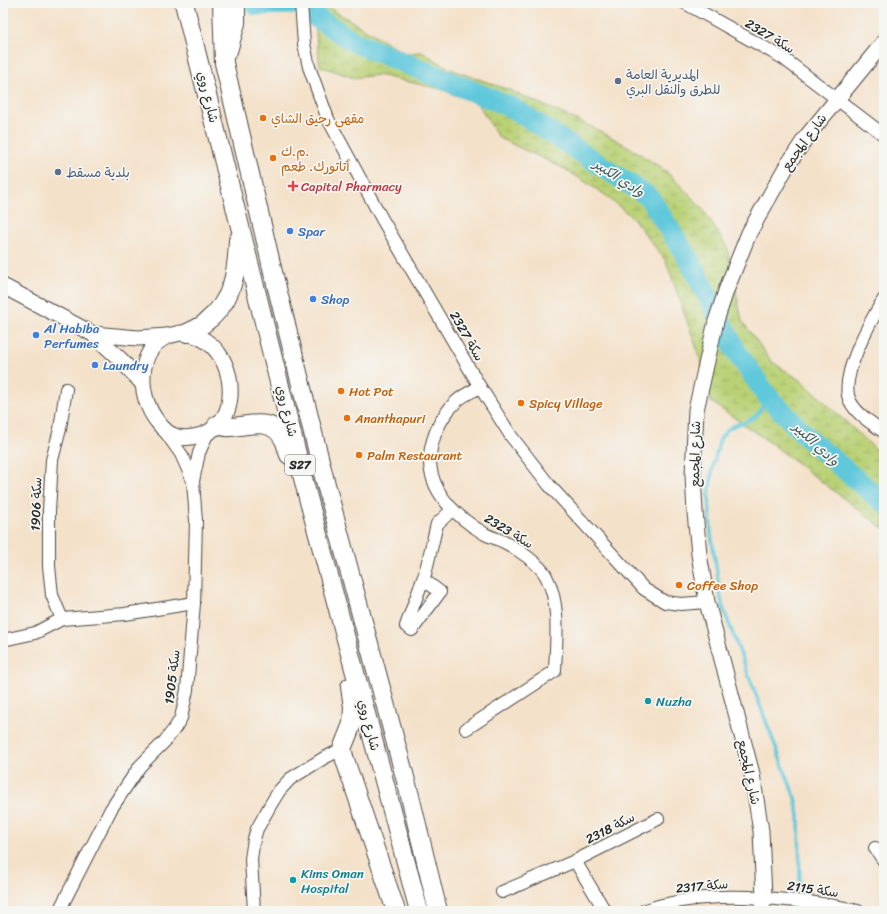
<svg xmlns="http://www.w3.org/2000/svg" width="887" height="914" viewBox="0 0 887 914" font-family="Sriracha,'Playpen Sans Arabic',sans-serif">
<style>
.wetland{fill:url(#wetland-marsh);stroke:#727e50}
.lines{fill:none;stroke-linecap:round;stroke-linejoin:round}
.stream{stroke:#5fc8db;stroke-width:3.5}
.river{stroke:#5fc8db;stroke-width:21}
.minor-casing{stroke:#494643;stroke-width:14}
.tertiary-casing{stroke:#494643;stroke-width:17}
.primary-casing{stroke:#494643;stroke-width:20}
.minor{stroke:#fff;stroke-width:12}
.tertiary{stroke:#fff;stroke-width:15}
.primary{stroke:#fff;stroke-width:18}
.service-dot{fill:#5c6f8a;stroke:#f6f6f2;stroke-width:1.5}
.food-dot{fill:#e8710a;stroke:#f6f6f2;stroke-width:1.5}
.health-dot{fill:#e0444e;stroke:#f6f6f2;stroke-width:1.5}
.shop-dot{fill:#3f7fe0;stroke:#f6f6f2;stroke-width:1.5}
.culture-dot{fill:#0f9aa8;stroke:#f6f6f2;stroke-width:1.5}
.labels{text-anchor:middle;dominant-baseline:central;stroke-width:3.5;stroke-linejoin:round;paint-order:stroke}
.shield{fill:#f6f6f2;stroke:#686867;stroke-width:1}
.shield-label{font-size:12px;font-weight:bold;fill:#2b2b2b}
.street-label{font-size:13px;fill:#2b2b2b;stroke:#f6f6f2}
.service-label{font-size:13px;fill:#4e5e75;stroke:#f6f6f2;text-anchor:start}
.food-label{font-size:13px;fill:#c56008;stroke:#f6f6f2;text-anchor:start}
.health-label{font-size:13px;fill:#be3a42;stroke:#f6f6f2;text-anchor:start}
.shop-label{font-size:13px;fill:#366cbe;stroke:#f6f6f2;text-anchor:start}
.culture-label{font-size:13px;fill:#0d838f;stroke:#f6f6f2;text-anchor:start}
.water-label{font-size:14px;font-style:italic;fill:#3b5a60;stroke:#f6f6f2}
</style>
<defs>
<pattern id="wetland-marsh" width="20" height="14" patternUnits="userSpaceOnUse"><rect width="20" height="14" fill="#bad176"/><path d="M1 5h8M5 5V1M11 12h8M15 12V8" fill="none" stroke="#a0b466"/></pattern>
</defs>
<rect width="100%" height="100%" fill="#f6f6f2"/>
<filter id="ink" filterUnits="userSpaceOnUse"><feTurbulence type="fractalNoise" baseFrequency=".025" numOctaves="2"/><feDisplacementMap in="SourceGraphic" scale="8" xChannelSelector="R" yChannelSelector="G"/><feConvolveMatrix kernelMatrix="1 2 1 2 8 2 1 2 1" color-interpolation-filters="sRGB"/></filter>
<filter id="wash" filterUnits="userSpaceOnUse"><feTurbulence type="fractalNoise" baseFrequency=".012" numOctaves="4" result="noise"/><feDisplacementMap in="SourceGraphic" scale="16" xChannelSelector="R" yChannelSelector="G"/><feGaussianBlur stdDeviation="0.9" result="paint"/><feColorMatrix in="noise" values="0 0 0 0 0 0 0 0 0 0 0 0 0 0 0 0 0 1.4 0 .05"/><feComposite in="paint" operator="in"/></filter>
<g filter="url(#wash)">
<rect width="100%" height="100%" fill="#f4e1c9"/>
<polygon class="wetland" points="317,3 321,3 405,53 422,52 450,69 512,91 594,128 631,148 667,172 702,208 727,247 742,321 772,362 803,382 884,457 884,529 772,444 711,402 698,352 666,261 633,218 604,194 565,169 499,138 478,104 440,89 378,75 354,78 320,66 315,26"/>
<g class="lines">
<polyline class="stream" points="768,397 757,415 748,421 733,426 727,430 720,439 713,466 709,495 711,534 722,605 795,798 799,815 800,889"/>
<g class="river">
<polyline points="256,5 292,4"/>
<polyline points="308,12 354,42 513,108 649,197 689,260 736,351 768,397 811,441 884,503"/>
</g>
</g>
</g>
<g filter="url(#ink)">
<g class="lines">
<defs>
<g id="minor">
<polyline points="301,3 304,44 309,67 328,119 382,219 480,387 511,436 549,485 644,589 665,602 681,604 707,602"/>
<polyline points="685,3 783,58 884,135"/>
<path d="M884,299C871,320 838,378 850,401C857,415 872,423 884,432"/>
<polyline points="164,430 181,454 193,481"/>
<polyline points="423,579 440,592 412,630 406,626 423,579 425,574 437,524 452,510"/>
<polyline points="62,619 52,595 49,566 49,511 52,460 60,429 66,389"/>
<polyline points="3,640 35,633 62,619 125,614 194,603"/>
<path d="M466,729L555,671C556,641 561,604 546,576C540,564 516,548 504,542C498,539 491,537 485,534C453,515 424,487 431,448C435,430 444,413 457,401C463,395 473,391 480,387"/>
<polyline points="875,848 884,861"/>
<polyline points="502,892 575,861"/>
<polyline points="59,911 111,809 140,766 165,741 175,728 181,718 187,690 194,603 196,521 193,481 199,453 208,432"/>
<polyline points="254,911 251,859 254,839 257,829 271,804 279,791 290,779 324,758 342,749"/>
<polyline points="605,911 575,861 658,819"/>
<path d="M643,911C692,893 746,895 797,901C818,903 838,906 858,911"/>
</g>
<g id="tertiary">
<polyline points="3,286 93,334 121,360 142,383"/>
<path d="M180,333C218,334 237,374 228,408C225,419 215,430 204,434C195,437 187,439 178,437C168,435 162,428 157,421C138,397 135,350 168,336C172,335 176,334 180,333Z"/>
<polyline points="93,334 138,338 167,336"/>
<polyline points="762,911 764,897 761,831 752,774 707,602 699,554 695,512 693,475 696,410 716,321 727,288 749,233 785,169 807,136 884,42"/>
</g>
<g id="primary">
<polyline points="184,3 306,490 419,911"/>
<polyline points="222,3 224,63 273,272 324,477 409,792 438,911"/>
<polyline points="228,51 236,23 236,3"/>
<path d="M187,333C193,330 201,327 206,322C233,301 237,272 238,240"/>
<path d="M217,425C221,426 226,428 230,427C250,426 272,416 284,440C286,444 287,450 289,455"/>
<polyline points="350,687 353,707 352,724 342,749 345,760 396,911"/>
</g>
</defs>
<use href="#minor" class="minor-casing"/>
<use href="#tertiary" class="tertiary-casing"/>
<use href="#primary" class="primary-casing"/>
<use href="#minor" class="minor"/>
<use href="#tertiary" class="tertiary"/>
<use href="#primary" class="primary"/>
</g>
</g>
<g class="service-dot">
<circle cx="618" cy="81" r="4"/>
<circle cx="58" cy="172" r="4"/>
</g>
<g class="food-dot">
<circle cx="263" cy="118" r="4"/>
<circle cx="273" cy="158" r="4"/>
<circle cx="341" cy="391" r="4"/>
<circle cx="521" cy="403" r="4"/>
<circle cx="347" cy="418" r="4"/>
<circle cx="359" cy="455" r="4"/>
<circle cx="679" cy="585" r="4"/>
</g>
<path class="health-dot" d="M291 180h4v4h4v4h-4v4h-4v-4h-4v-4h4z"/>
<g class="shop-dot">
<circle cx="290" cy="231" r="4"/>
<circle cx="313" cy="299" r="4"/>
<circle cx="36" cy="335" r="4"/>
<circle cx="95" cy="365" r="4"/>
</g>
<g class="culture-dot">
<circle cx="648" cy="701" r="4"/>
<circle cx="293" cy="880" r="4"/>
</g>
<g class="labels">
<rect class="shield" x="285" y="455" width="30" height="20" rx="3"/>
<g class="shield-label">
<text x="300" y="465">S27</text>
</g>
<g class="street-label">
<text transform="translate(770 36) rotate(31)">سكة 2327</text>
<text transform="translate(208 97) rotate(76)">شارع روي</text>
<text transform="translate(804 142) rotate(-54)">شارع المجمع</text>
<text transform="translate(467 336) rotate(60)">سكة 2327</text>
<text transform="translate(287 411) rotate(76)">شارع روي</text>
<text transform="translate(695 454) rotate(-89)">شارع المجمع</text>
<text transform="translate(36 504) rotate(-88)">سكة 1906</text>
<text transform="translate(509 531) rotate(31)">سكة 2323</text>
<text transform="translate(172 677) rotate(-83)">سكة 1905</text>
<text transform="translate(369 725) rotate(75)">شارع روي</text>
<text transform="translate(749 772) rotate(78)">شارع المجمع</text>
<text transform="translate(610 828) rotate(-27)">سكة 2318</text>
<text transform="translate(702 886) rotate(-5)">سكة 2317</text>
<text transform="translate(813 889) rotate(8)">سكة 2115</text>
</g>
<g class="service-label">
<text x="626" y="74">المديرية العامة<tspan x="626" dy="15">للطرق والنقل البري</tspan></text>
<text x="66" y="172">بلدية مسقط</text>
</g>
<g class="food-label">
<text x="271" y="118">مقهى رحيق الشاي</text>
<text x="281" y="151">م.ك.<tspan x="281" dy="15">ٱتاتورك. طعم</tspan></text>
<text x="349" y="391">Hot Pot</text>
<text x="529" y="403">Spicy Village</text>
<text x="355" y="418">Ananthapuri</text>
<text x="367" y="455">Palm Restaurant</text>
<text x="687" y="585">Coffee Shop</text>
</g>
<g class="health-label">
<text x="301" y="186">Capital Pharmacy</text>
</g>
<g class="shop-label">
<text x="298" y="231">Spar</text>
<text x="321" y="299">Shop</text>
<text x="44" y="328">Al Habiba<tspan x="44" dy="15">Perfumes</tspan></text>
<text x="103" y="365">Laundry</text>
</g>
<g class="culture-label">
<text x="656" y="701">Nuzha</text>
<text x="301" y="873">Kims Oman<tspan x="301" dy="15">Hospital</tspan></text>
</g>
<g class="water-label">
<text transform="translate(619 178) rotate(33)">وادي الكبير</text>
<text transform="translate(816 444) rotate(43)">وادي الكبير</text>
</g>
</g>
<rect width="887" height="914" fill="none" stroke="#f6f6f2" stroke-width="16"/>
</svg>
